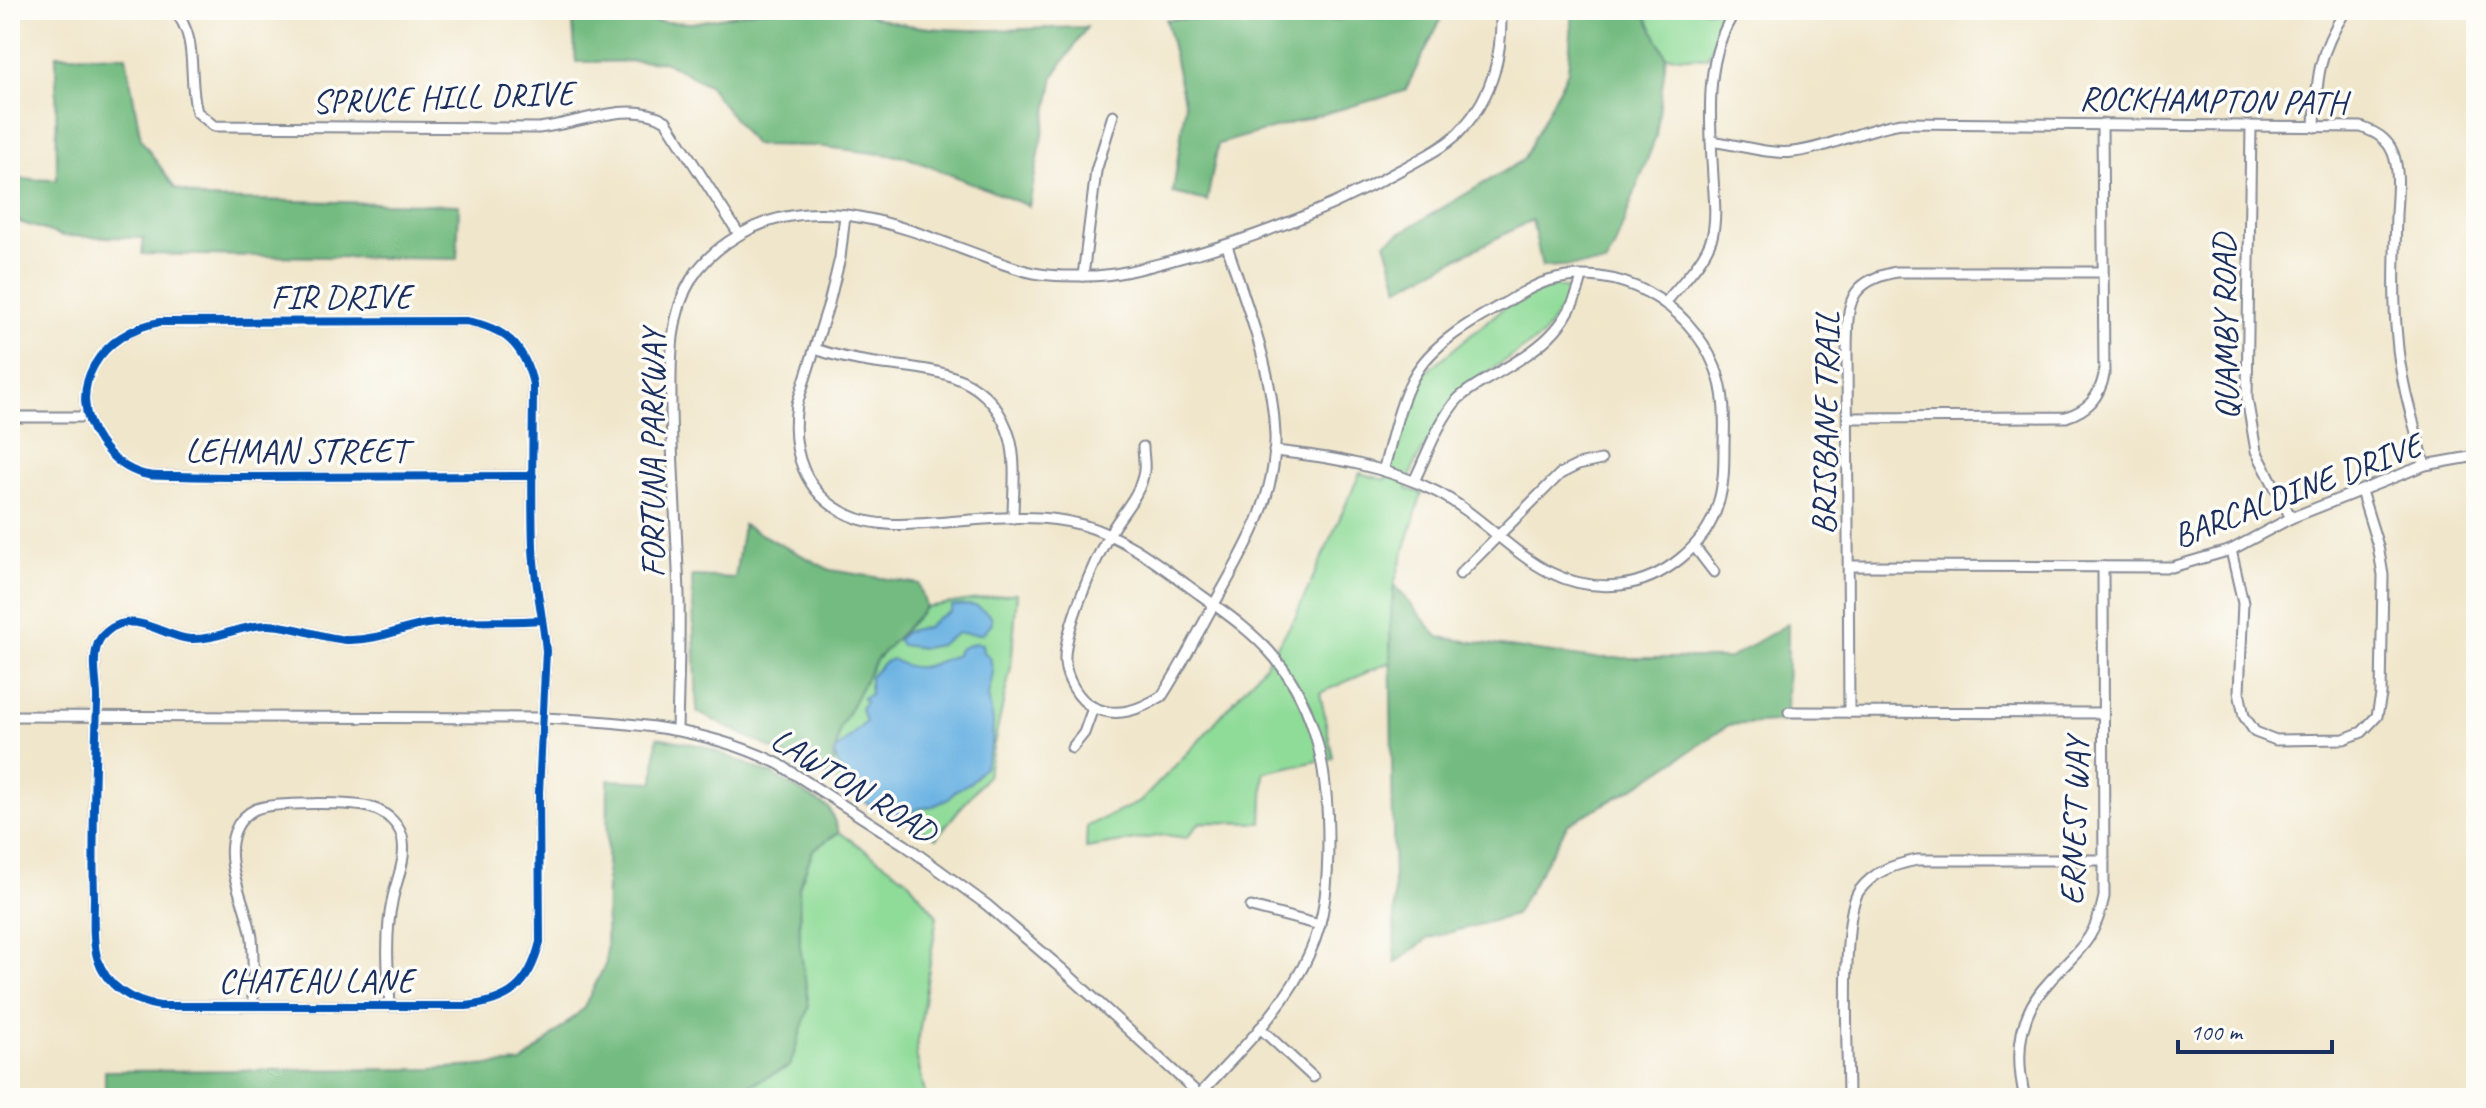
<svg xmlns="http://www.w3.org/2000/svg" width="2486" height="1108" viewBox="0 0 2486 1108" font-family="Caveat,sans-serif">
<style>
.green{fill:#8fdb98;stroke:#55857b;stroke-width:2}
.forest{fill:#73bb80;stroke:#47756f;stroke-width:2}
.water{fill:#6cb3e3;stroke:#4471a0;stroke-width:2}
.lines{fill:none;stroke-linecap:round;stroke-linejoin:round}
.minor-casing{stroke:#868a94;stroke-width:13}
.minor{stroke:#fff;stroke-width:9}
.cycleway-casing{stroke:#fdfcf7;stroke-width:13}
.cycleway{stroke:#0057b8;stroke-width:8}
.labels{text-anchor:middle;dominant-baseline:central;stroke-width:7;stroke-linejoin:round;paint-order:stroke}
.street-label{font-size:34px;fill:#1b2f5e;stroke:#fdfcf7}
</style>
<rect width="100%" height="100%" fill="#fdfcf7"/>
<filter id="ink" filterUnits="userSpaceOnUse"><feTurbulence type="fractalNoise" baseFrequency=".0125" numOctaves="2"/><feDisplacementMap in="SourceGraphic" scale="16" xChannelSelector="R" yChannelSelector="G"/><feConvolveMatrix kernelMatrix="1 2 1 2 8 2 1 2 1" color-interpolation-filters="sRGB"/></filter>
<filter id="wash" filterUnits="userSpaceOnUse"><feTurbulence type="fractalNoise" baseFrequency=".006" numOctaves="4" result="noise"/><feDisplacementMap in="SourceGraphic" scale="32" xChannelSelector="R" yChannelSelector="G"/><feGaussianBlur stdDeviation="1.8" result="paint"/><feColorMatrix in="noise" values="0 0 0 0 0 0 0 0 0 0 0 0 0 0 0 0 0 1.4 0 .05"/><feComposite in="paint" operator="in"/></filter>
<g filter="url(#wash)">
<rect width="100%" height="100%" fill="#f0e6cb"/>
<g class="green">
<polygon points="1597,10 1726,10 1708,58 1666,56 1645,15"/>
<polygon points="1554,286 1573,290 1543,336 1458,391 1414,465 1407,489 1422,493 1394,584 1390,626 1390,662 1320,693 1333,758 1264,772 1262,823 1200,822 1187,838 1165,835 1086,848 1087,826 1140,802 1198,742 1264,666 1295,618 1360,473 1385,480 1421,376 1511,302"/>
<polygon points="1017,593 1011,667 987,776 936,838 830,777 840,728 875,661 926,607"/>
<polygon points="839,832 907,879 937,916 916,1054 926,1098 722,1098 790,1066 800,946 799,887 813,850"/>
</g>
<g class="forest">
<path d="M442,10H610L611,20L693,23L760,10H859C915,40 1024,28 1087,27L1054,76L1029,206L906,157L817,146L754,145L708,85L664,61L576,62L572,13Z"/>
<polygon points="1387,10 1422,10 1442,17 1405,91 1218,144 1207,201 1173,193 1185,106 1166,19 1336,20"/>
<polygon points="1573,10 1645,14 1666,56 1656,136 1614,248 1605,264 1542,267 1532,220 1399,288 1385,242 1523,160 1568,71"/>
<polygon points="56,55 126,56 141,139 175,188 206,199 459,205 457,259 142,254 144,238 63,236 10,219 10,179 57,180"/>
<polygon points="743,525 830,570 919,584 926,607 875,661 840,728 830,777 697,712 692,576 735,578"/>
<polygon points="1394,584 1438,637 1588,658 1730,658 1788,624 1787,721 1729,725 1639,785 1568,824 1515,915 1429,938 1395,963 1390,626"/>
<polygon points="657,737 703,746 773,775 829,808 839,832 813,850 799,887 800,946 809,1006 790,1066 722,1098 105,1098 105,1071 433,1069 522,1063 583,1009 606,963 608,780 654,782"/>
</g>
<g class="water">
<path d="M967,605L977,606L991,616L992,623L982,634L958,633L939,645L924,648L901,645L898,640C903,630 917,628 927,628L937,618L950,612L952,606Z"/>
<path d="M974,643L982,644L983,652L990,657L993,672L988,696L993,721L992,743L985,766L971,782L955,791L949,799L931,807L916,809L911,814L912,820L908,821L906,816L875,809L846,788L843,781L835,755L836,750L866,722L861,709L865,702L863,698L870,694V677L883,663L892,659C921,676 930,663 957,655L959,649Z"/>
</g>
</g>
<g filter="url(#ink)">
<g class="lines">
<defs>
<g id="minor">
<path d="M174,10C200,39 187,78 197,112L214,126L539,128C577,124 632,99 666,121L739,234"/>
<polyline points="2251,127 2247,398 2256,451 2291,518"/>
<path d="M2315,127C2317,76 2318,53 2346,10"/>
<path d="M1711,141C1735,144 1770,155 1793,152C1830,148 1864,128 1902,123L2361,127C2375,132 2387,138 2393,153C2400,171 2397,195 2396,214C2395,256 2393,297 2397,338C2400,381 2414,424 2425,465"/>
<path d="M845,215L840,258L829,303L797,404C790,450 804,495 849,515C874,527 905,525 932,523C981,520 1035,511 1083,525C1123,537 1153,560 1187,585C1217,607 1251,629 1275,658C1318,710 1328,774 1328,840C1328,877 1326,918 1310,952C1286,1008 1239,1051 1199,1095"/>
<polyline points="1083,276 1096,171 1113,115"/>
<path d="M1666,302C1681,283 1704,262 1712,237C1717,217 1714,197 1713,177C1710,122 1703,57 1736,10"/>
<path d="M815,349C835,356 854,360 875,363C932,370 990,371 1010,438C1017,463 1013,493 1013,518"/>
<polyline points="10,417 86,417"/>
<path d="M1849,418L2066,417C2088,410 2099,398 2104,375L2102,124"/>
<path d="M1143,447C1143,454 1145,464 1144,471C1140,497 1120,514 1109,535C1094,562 1063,633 1065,662C1066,678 1078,700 1093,707C1117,719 1141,709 1162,696C1181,667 1196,636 1213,606C1243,553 1277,498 1275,435C1273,370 1247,307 1227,246"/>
<path d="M1274,451C1331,457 1386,466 1437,492C1502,526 1537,594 1620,585C1663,580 1706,546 1718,504C1724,485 1724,465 1724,444C1725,419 1725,391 1715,367C1689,303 1617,261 1548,281C1533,285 1519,295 1505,303C1472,321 1431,344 1413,378C1398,406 1392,441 1383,471"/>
<path d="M533,476C441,476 350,476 259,477C232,477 206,477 179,476C167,476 154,477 143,474C125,469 110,456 100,442C62,388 102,332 160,322L466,321C505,328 524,345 533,384C533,437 531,492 533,546C534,581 543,615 546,651L539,792L540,942C529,986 510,1001 466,1006H160C132,1002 105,986 97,957C92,939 94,916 94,897C92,832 95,768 97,703C98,684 91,662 98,643C101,635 111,627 120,624C144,617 167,637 190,639C217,640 241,625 267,625C295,625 322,639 350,640C378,640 401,628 427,624C465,619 504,623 542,620"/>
<path d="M1414,481C1427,455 1438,421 1458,399C1468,389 1482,382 1494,375C1538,349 1569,330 1582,277"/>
<polyline points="1694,546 1714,572"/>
<polyline points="2231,550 2243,603 2239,692 2244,716 2255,732 2276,740 2344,739 2362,732 2377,716 2381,695 2383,575 2378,546 2361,491"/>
<polyline points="1849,566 2172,567 2231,550 2291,518 2425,465 2476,456"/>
<polyline points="1460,574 1560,474 1578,465 1601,460"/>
<polyline points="1789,712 2103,713"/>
<path d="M1849,712L1847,353C1848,308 1844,282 1896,272H2102"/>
<path d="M10,716L544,718C626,722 705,727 779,764L905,845L987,905L1063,970L1203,1098"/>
<path d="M677,730C678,685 680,640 679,595C677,533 672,471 671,409C671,365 668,317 692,278C706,256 730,239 752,228C841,187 934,243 1019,269C1039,276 1061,276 1082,276C1112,277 1144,268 1173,260C1254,239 1331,209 1404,168C1424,157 1449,145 1463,128C1494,93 1502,55 1501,10"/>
<polyline points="1072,748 1084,733 1093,708"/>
<polyline points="1251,907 1320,925"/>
<path d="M253,1005C253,983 254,960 252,938C247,903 222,865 235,831C239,821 247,813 256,809C274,802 353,802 372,808C386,812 402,826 403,842C406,862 395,883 392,902C385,935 388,972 390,1006"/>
<polyline points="1260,1028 1313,1077"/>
<path d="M1848,1098C1848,1058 1840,918 1859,891C1874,871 1893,865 1917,860H2104"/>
<path d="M2025,1098C2015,1057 2018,1015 2048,983C2077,950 2094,944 2104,897L2103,567"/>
</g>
</defs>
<use href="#minor" class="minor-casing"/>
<use href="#minor" class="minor"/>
<defs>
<path id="cycleway" d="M533,476C441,476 350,476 259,477C232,477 206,477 179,476C167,476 154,477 143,474C125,469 110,456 100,442C62,388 102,332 160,322L466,321C505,328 524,345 533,384C533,437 531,492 533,546C534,581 543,615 546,651L539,792L540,942C529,986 510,1001 466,1006H160C132,1002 105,986 97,957C92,939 94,916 94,897C92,832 95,768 97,703C98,684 91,662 98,643C101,635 111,627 120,624C144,617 167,637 190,639C217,640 241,625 267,625C295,625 322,639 350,640C378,640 401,628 427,624C465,619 504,623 542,620"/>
</defs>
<use href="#cycleway" class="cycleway-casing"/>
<use href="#cycleway" class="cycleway"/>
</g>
</g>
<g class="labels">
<g class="street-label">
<text transform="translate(443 97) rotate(-2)">SPRUCE HILL DRIVE</text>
<text transform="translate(2213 100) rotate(1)">ROCKHAMPTON PATH</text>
<text x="341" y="296">FIR DRIVE</text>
<text transform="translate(2225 327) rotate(-91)">QUAMBY ROAD</text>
<text transform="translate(1825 423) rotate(-89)">BRISBANE TRAIL</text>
<text x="296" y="450">LEHMAN STREET</text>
<text transform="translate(652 453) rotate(-90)">FORTUNA PARKWAY</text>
<text transform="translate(2297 490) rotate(-21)">BARCALDINE DRIVE</text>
<text transform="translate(854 785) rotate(32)">LAWTON ROAD</text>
<text transform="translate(2074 821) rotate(-88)">ERNEST WAY</text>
<text x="316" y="980">CHATEAU LANE</text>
</g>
</g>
<rect width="2486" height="1108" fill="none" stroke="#fdfcf7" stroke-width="40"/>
<path d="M2178 1040v12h154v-12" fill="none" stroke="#1b2f5e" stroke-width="4"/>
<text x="2190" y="1040" font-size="24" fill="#1b2f5e" stroke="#fdfcf7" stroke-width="6" paint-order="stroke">100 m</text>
</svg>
